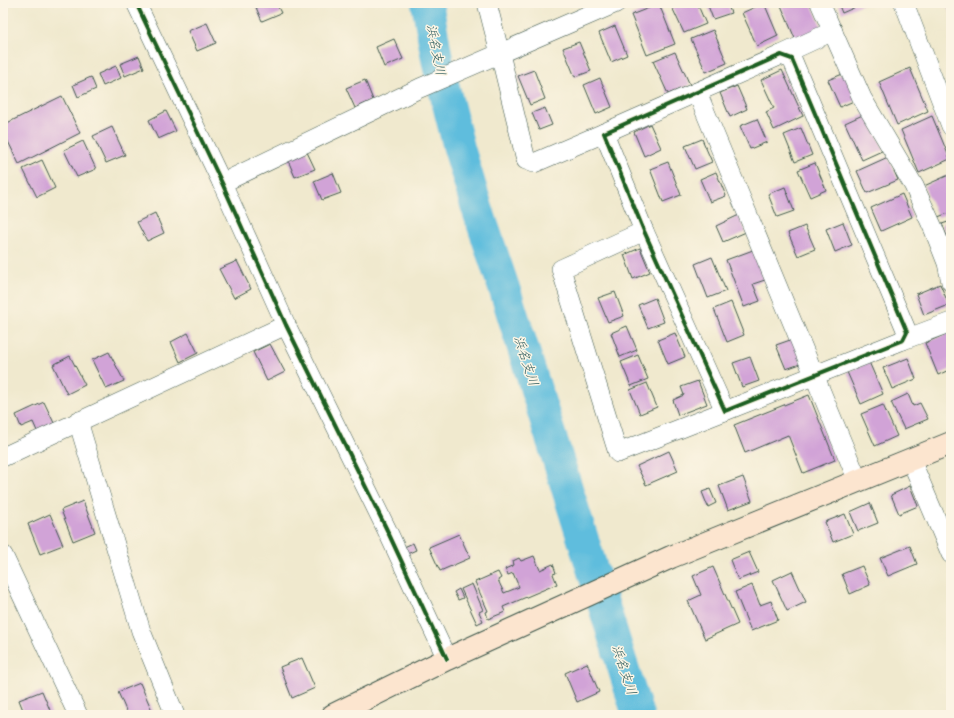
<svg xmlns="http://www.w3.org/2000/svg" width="954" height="718" viewBox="0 0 954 718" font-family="'Architects Daughter','Klee One',sans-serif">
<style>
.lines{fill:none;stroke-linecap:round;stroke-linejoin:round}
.river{stroke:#5fbddd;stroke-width:32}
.building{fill:#d1a3d7}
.street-casing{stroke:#3e574b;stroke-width:20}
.secondary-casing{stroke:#3e574b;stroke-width:24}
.street{stroke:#fff;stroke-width:19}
.secondary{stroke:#fce5cf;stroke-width:22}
.cycleway-casing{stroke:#fcf5e5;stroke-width:6}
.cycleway{stroke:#1b5e20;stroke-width:4}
.labels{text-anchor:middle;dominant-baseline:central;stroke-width:3;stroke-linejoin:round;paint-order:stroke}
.water-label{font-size:13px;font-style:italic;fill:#2f5d5e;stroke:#fcf5e5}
</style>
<rect width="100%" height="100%" fill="#fcf5e5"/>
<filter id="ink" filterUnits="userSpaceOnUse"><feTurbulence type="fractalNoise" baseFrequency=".025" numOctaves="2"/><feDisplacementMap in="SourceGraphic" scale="8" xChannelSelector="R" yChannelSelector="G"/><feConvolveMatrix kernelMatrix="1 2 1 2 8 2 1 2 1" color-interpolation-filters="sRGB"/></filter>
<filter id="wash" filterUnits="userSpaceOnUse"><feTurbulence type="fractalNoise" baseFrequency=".012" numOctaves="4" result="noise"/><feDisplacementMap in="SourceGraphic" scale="16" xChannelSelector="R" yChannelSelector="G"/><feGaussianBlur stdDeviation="0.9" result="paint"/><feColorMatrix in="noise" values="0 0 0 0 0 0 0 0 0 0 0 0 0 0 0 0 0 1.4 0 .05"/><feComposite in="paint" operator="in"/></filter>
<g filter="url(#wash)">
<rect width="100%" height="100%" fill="#f0e9ce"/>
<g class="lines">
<polyline class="river" points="427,3 438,64 459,148 477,208 507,297 638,715"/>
</g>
<g id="blocks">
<g class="building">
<polygon points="254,3 276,3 281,13 262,21"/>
<polygon points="670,3 697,3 706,24 684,33"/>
<polygon points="707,3 727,3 731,13 713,19"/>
<polygon points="764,3 778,36 757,46 742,13"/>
<polygon points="780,3 811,3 823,30 796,41"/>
<polygon points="838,3 865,3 842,13"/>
<polygon points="946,3 951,3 951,13 950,13"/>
<polygon points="659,4 675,44 647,55 631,15"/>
<polygon points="207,23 216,43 197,51 188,31"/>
<polygon points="615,26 627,55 611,62 599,33"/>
<polygon points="713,30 727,63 706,72 691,39"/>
<polygon points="394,39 403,59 384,67 376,47"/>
<polygon points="579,42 591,71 575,77 563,48"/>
<polygon points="675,52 690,85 668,94 653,61"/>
<polygon points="139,56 144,68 125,76 120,64"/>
<polygon points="116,66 121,78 103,86 98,74"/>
<polygon points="910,68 928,111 897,125 879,82"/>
<polygon points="534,70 545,99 530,105 518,76"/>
<polygon points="782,70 803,116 774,130 766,112 774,108 761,80"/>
<polygon points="845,73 856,100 840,107 828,80"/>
<polygon points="91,77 96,89 78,97 73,85"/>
<polygon points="600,78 612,107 596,114 584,85"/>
<polygon points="365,80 373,100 355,108 346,88"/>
<polygon points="737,86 747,109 730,117 720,93"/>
<polygon points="62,96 80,133 19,164 3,131 3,125"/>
<polygon points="545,108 552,125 539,130 532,113"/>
<polygon points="166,111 176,131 158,139 149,120"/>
<polygon points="867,113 884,150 862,160 845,123"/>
<polygon points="932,116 950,159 919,173 901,130"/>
<polygon points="757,119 767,142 750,149 740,126"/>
<polygon points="650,124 661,148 644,156 634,132"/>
<polygon points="112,127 125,155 106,163 93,136"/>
<polygon points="801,128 812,155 795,162 784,135"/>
<polygon points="702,139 712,162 695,169 685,146"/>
<polygon points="83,141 96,169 77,177 64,150"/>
<polygon points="306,150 315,169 295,177 287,158"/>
<polygon points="888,157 898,180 867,193 857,171"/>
<polygon points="42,160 55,188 37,197 23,169"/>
<polygon points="668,162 681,195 663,202 650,169"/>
<polygon points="815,163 826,190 810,197 798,170"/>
<polygon points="716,172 726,196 710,202 700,179"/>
<polygon points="333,173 341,193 322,200 314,181"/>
<polygon points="951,174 951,212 938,217 924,186"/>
<polygon points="785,187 794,211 777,217 768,194"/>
<polygon points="902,194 912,217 881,231 871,208"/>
<polygon points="155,213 164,233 147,241 137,222"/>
<polygon points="739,215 746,232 723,242 716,226"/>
<polygon points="951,221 951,246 942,224"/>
<polygon points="843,222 852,245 835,252 826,229"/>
<polygon points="805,226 815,249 798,256 788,233"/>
<polygon points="640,248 650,272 633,279 624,255"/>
<polygon points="753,250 765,280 753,284 760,301 744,307 726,260"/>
<polygon points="712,257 726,291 708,298 695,264"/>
<polygon points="237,261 251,289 234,298 219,269"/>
<polygon points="940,284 949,305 924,315 916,294"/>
<polygon points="615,292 624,316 608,322 598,298"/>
<polygon points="655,298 664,322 648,328 638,305"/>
<polygon points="731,302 744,335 727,342 714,309"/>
<polygon points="627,326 637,350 620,357 611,333"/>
<polygon points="951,332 951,369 938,375 925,343"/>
<polygon points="188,333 198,353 180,362 171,342"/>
<polygon points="675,333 685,357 668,364 658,340"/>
<polygon points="793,339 803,363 786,369 776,345"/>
<polygon points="270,344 285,372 267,381 253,352"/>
<polygon points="109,352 124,381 106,389 92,360"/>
<polygon points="638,355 648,379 631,386 621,362"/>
<polygon points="70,356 85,385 67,394 53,365"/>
<polygon points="750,357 759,381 742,387 733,363"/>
<polygon points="908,358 916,379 892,389 883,368"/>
<polygon points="869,362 883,394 861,404 847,372"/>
<polygon points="698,381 707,404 678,415 673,400 684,395 681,387"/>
<polygon points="647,383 657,407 640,414 630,390"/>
<polygon points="908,394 913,406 920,403 928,419 904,429 891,402"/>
<polygon points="809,395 835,460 803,473 788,435 745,453 734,425"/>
<polygon points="44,402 54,423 37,431 33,422 21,427 16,415"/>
<polygon points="883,405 897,436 875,446 861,414"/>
<polygon points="669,451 678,471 646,485 637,466"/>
<polygon points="743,477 752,501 728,510 719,486"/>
<polygon points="910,486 918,506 899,514 891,495"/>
<polygon points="710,489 716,503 708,507 702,492"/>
<polygon points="83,501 95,532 73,541 61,510"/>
<polygon points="870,503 878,523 858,531 850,512"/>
<polygon points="50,514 63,545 40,554 28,524"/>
<polygon points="845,514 853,534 833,542 825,522"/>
<polygon points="459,534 470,558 440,571 429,547"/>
<polygon points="413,543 416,550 407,554 404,547"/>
<polygon points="910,546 917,564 888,576 880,558"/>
<polygon points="749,552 758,572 738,580 730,560"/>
<polygon points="534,556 540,570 553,564 556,573 553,574 557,584 503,607 505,612 488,619 486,612 488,611 475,582 498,572 501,578 498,580 504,593 519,587 513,573 508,575 505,569 514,565 513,561 519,558 521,561"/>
<polygon points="862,566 870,585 850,594 842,574"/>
<polygon points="713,567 738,624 705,639 688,601 701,595 693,576"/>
<polygon points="792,571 806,602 787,611 773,580"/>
<polygon points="472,584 483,610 479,612 483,621 477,624 461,589"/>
<polygon points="752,585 760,605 771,601 778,620 751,631 735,592"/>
<polygon points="459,589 463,598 458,600 454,592"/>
<polygon points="302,658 315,688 292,698 280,667"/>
<polygon points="587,663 599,692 577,702 565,673"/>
<polygon points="140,683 153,713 149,715 128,715 118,692"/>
<polygon points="42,691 52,715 25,715 19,700"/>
</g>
</g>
</g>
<g filter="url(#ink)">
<use href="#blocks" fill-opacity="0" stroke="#3e574b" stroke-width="1"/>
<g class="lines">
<defs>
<g id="street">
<polyline points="136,3 222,183 286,325 386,528 447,659"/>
<polyline points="487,3 500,54 526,160 534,163 604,133"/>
<polyline points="820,3 862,98 914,186 934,230 947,263 951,282"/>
<polyline points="904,3 951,126"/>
<polygon points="781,55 792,59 907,332 903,340 725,411 644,231 604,133"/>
<polyline points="781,55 833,31"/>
<polyline points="697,92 858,481"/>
<polyline points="222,183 420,88 616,3"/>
<polyline points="644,231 561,269 618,453 725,411"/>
<polyline points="903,340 951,322"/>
<polyline points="78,421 141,631 175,715"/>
<polyline points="3,457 286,325"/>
<polyline points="911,460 951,554"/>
<polyline points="3,555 78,715"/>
</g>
<polyline id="secondary" points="333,715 447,659 671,557 951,443"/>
</defs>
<use href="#street" class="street-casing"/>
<use href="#secondary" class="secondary-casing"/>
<use href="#street" class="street"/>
<use href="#secondary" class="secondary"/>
<defs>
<g id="cycleway">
<polyline points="136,3 222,183 286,325 386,528 447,659"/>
<polygon points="781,55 792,59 907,332 903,340 725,411 644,231 604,133"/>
</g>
</defs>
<use href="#cycleway" class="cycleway-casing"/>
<use href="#cycleway" class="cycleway"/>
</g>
</g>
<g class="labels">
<g class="water-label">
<text transform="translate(436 50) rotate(79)">浜名支川</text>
<text transform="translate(526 361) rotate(72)">浜名支川</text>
<text transform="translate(624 670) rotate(72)">浜名支川</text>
</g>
</g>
<rect width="954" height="718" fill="none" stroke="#fcf5e5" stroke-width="16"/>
</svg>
